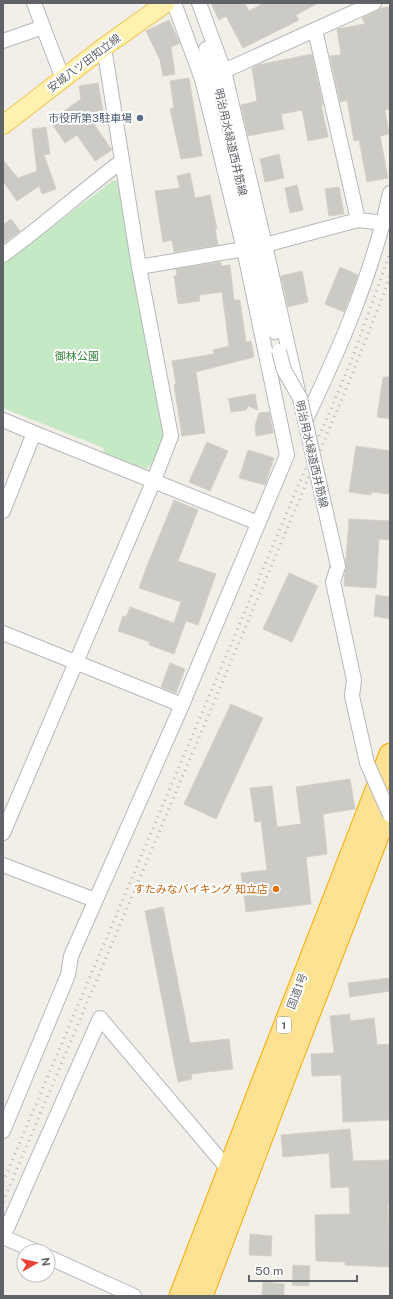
<svg xmlns="http://www.w3.org/2000/svg" width="393" height="1299" viewBox="0 0 393 1299" font-family="'Public Sans','Noto Sans JP',sans-serif">
<style>
.green{fill:#c5e8c5}
.building{fill:#cccac5;stroke:#d6d1c6}
.lines{fill:none;stroke-linecap:round;stroke-linejoin:round}
.minor-casing{stroke:#b5b8bc;stroke-width:16}
.major-casing{stroke:#f2c960;stroke-width:20}
.highway-casing{stroke:#f9ab00;stroke-width:23}
.minor{stroke:#fff;stroke-width:14}
.major{stroke:#fff2af;stroke-width:18}
.highway{stroke:#fde293;stroke-width:21}
.rail{stroke:#b6b7b8;stroke-width:3;stroke-dasharray:1 5;stroke-linecap:butt}
.minor-bridge-casing{stroke:#b5b8bc;stroke-width:16;stroke-linecap:butt}
.minor-bridge{stroke:#fff;stroke-width:14}
.service-dot{fill:#5c6f8a;stroke:#fff;stroke-width:1.5}
.food-dot{fill:#e8710a;stroke:#fff;stroke-width:1.5}
.labels{text-anchor:middle;dominant-baseline:central;stroke-width:4;stroke-linejoin:round;paint-order:stroke}
.shield{fill:#fff;stroke:#8f9295;stroke-width:1}
.shield-label{font-size:10px;font-weight:bold;fill:#5f6368}
.street-label{font-size:11px;fill:#5f6368;stroke:#fff}
.service-label{font-size:11px;fill:#4e5e75;stroke:#fff;text-anchor:end}
.park-label{font-size:11px;fill:#348238;stroke:#fff}
.food-label{font-size:11px;fill:#c56008;stroke:#fff;text-anchor:end}
</style>
<rect width="100%" height="100%" fill="#f1efe8"/>
<polygon class="green" points="114,180 118,182 167,435 151,465 145,469 103,453 104,448 3,408 3,264"/>
<g class="building">
<polygon points="211,3 245,3 249,11 264,3 318,3 296,15 299,20 243,48 226,16 219,20"/>
<polygon points="390,7 390,109 385,110 389,134 380,136 388,178 367,182 359,140 354,141 347,100 340,102 330,56 341,55 337,29 365,24 362,18 381,8"/>
<polygon points="169,20 180,43 171,47 175,74 163,76 160,60 146,31"/>
<polygon points="312,54 323,105 321,105 328,137 308,141 302,110 281,114 284,129 248,136 241,105 257,101 252,68 258,65"/>
<polygon points="189,78 202,156 181,159 170,109 174,108 170,81"/>
<polygon points="98,83 103,110 86,113 112,150 95,161 77,135 65,143 50,121 81,99 79,86"/>
<polygon points="46,127 50,154 44,155 56,189 42,194 39,186 17,201 3,181 3,160 18,178 37,171 32,129"/>
<polygon points="279,154 284,178 265,182 260,159"/>
<polygon points="190,173 195,198 210,195 217,229 215,229 218,245 174,252 172,240 163,242 155,191 180,188 177,176"/>
<polygon points="297,185 303,210 290,213 285,188"/>
<polygon points="339,187 344,214 329,216 325,189"/>
<polygon points="11,219 20,231 3,244 3,225"/>
<polygon points="221,262 221,266 230,265 234,300 240,300 246,342 251,341 254,357 196,372 205,433 182,436 174,385 176,384 172,361 214,354 213,350 229,346 222,292 199,295 200,301 178,304 174,276 177,275 176,269"/>
<polygon points="340,267 358,275 344,312 325,304"/>
<polygon points="302,271 308,302 288,307 281,276"/>
<polygon points="383,377 390,377 390,419 377,417"/>
<polygon points="255,394 258,410 248,406 246,410 231,412 229,400 227,399"/>
<polygon points="269,412 273,433 256,436 255,426 259,413"/>
<polygon points="207,442 228,451 210,491 189,482"/>
<polygon points="356,446 390,451 390,494 371,492 371,495 349,492"/>
<polygon points="248,450 274,458 265,485 239,478"/>
<polygon points="174,500 198,510 178,561 216,574 198,625 186,621 174,654 149,645 150,642 118,631 123,616 126,617 130,607 174,623 181,602 139,588 147,566"/>
<polygon points="349,519 390,521 390,540 379,539 376,588 344,586"/>
<polygon points="289,573 318,586 292,642 263,629"/>
<polygon points="376,595 390,597 389,619 374,616"/>
<polygon points="170,663 185,669 176,693 161,687"/>
<polygon points="231,704 263,718 216,819 184,804"/>
<polygon points="350,779 355,809 323,814 327,854 306,857 311,904 246,912 241,873 267,870 261,821 255,822 250,788 272,786 277,827 301,824 296,787"/>
<polygon points="163,907 190,1043 229,1039 233,1069 191,1074 192,1079 178,1082 145,911"/>
<polygon points="390,978 390,991 350,997 348,983"/>
<polygon points="350,1014 350,1021 374,1018 377,1045 390,1044 390,1120 343,1122 341,1075 312,1076 311,1054 334,1053 330,1016"/>
<polygon points="350,1129 353,1161 390,1160 390,1203 388,1203 390,1267 345,1265 345,1262 316,1261 315,1215 350,1214 349,1187 331,1188 329,1153 283,1157 281,1135"/>
<polygon points="250,1234 272,1236 271,1256 249,1255"/>
<polygon points="293,1265 310,1266 309,1286 292,1285"/>
<polygon points="263,1282 284,1284 284,1296 262,1296"/>
</g>
<g class="lines">
<defs>
<g id="minor">
<polyline points="34,3 43,27"/>
<polyline points="199,3 224,71 265,245 298,391"/>
<polyline points="315,30 358,220 384,223"/>
<polyline points="3,41 43,27 63,79"/>
<polyline points="206,49 220,96"/>
<polyline points="224,71 374,3"/>
<polyline points="235,157 275,332"/>
<polyline points="265,245 358,220"/>
<path d="M3,255C44,225 82,191 122,161"/>
<polyline points="139,267 244,249"/>
<polyline points="3,420 34,433 3,511"/>
<path d="M305,421C340,348 373,273 390,193"/>
<polyline points="34,433 258,523"/>
<polyline points="338,566 333,582 354,680 352,696"/>
<polyline points="3,633 182,705"/>
<polyline points="3,833 154,480 171,436 139,267 104,47"/>
<polyline points="3,865 95,900"/>
<polyline points="3,1131 68,975 71,956 182,705 287,455 244,249 202,79 174,3"/>
<polyline points="3,1237 100,1018 228,1169"/>
<polyline points="3,1237 35,1251"/>
<polyline points="48,1257 134,1296"/>
</g>
<polyline id="major" points="3,125 104,47 166,3"/>
<g id="highway">
<polyline points="180,1296 265,1075 390,754"/>
<polyline points="202,1296 286,1074 390,805"/>
</g>
</defs>
<use href="#minor" class="minor-casing"/>
<use href="#major" class="major-casing"/>
<use href="#highway" class="highway-casing"/>
<use href="#minor" class="minor"/>
<use href="#major" class="major"/>
<use href="#highway" class="highway"/>
<g class="rail">
<polyline points="3,1182 352,359 390,253"/>
<polyline points="3,1202 349,382 383,296 390,275"/>
</g>
<defs>
<g id="minor-bridge">
<polyline points="279,351 284,370 300,398 338,566"/>
<polyline points="352,696 367,763 390,815"/>
</g>
</defs>
<use href="#minor-bridge" class="minor-bridge-casing"/>
<use href="#minor-bridge" class="minor-bridge"/>
</g>
<circle class="service-dot" cx="140" cy="118" r="4"/>
<circle class="food-dot" cx="276" cy="889" r="4"/>
<g class="labels">
<rect class="shield" x="277" y="1017" width="14" height="16" rx="3"/>
<g class="shield-label">
<text x="284" y="1025">1</text>
</g>
<g class="street-label">
<text transform="translate(84 63) rotate(-37)">安城八ツ田知立線</text>
<text transform="translate(231 142) rotate(77)">明治用水緑道西井筋線</text>
<text transform="translate(312 454) rotate(77)">明治用水緑道西井筋線</text>
<text transform="translate(297 991) rotate(-69)">国道1号</text>
</g>
<g class="service-label">
<text x="132" y="118">市役所第3駐車場</text>
</g>
<g class="park-label">
<text x="77" y="356">御林公園</text>
</g>
<g class="food-label">
<text x="268" y="889">すたみなバイキング 知立店</text>
</g>
</g>
<rect width="393" height="1299" fill="none" stroke="#5f6368" stroke-width="8"/>
<g transform="translate(36 1263) rotate(82)"><circle r="19" fill="#ffffff" stroke="#bfc1c3"/>
<path d="M0-3L7 15L0 10L-7 15Z" fill="#ea4335"/>
<text y="-6" font-size="11" font-weight="bold" text-anchor="middle" fill="#5f6368">N</text>
</g>
<path d="M249 1275v6h108v-6" fill="none" stroke="#5f6368" stroke-width="2"/>
<text x="255" y="1275" font-size="12" fill="#5f6368" stroke="#ffffff" stroke-width="3" paint-order="stroke">50 m</text>
</svg>
